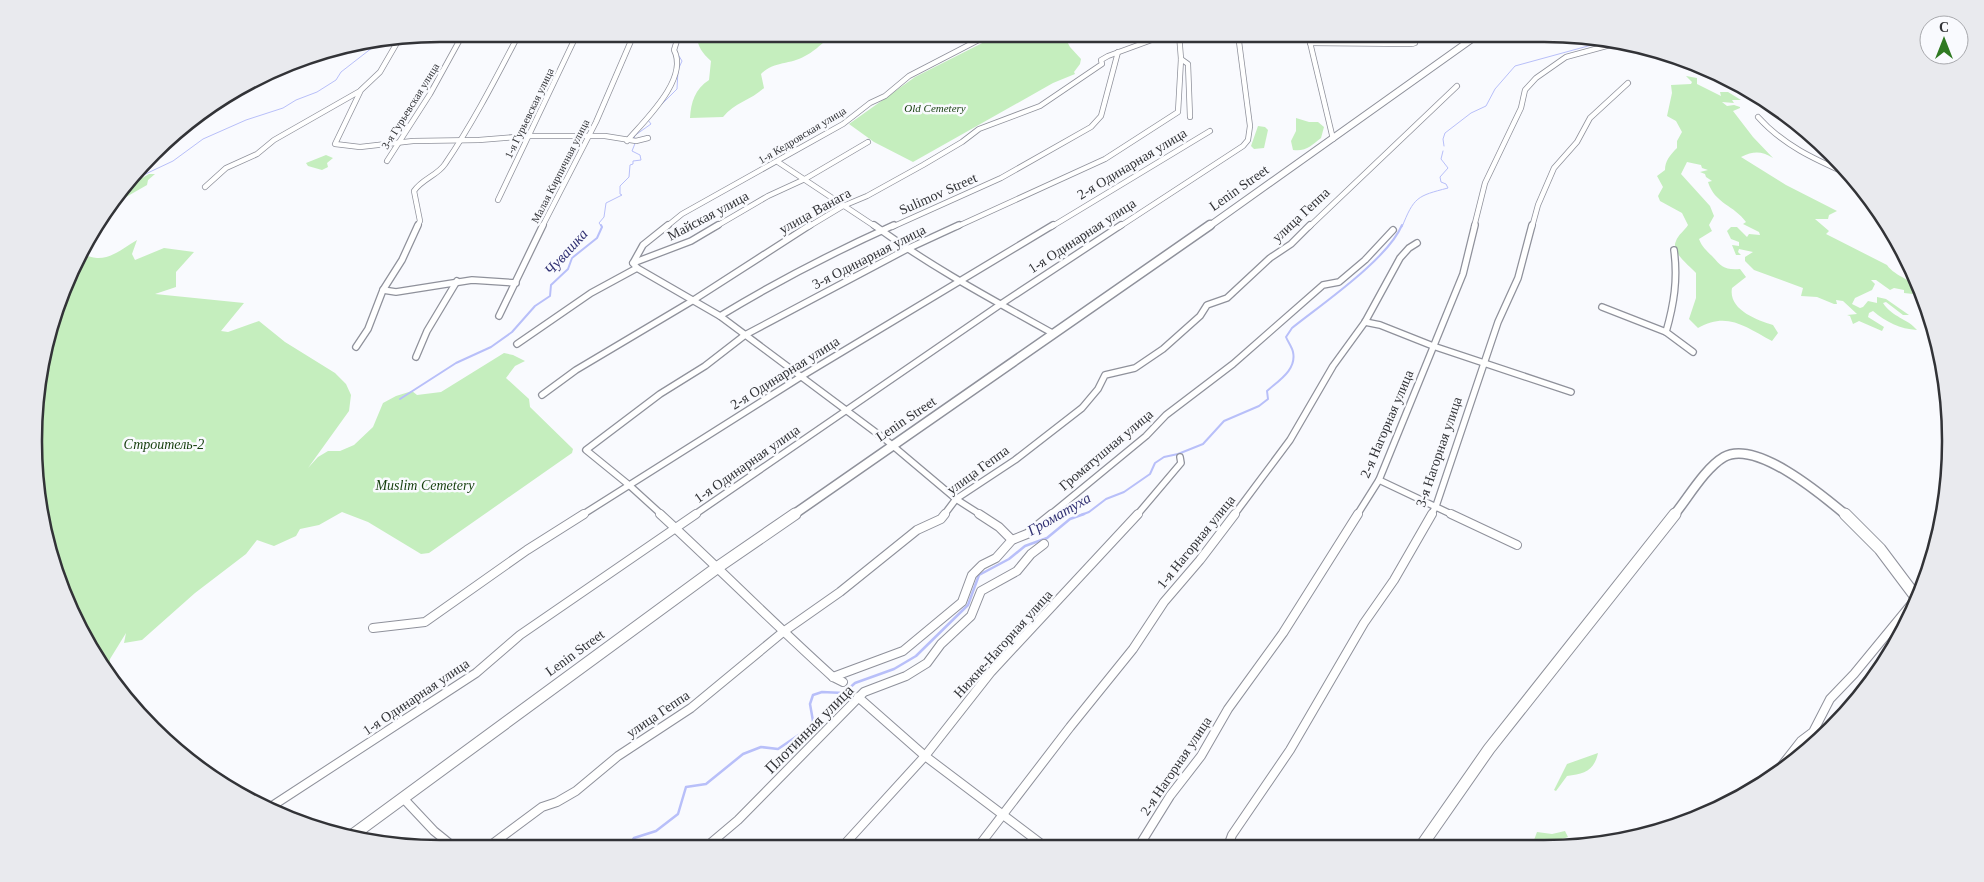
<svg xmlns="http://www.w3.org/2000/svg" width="1984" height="882" viewBox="0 0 1984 882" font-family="Georgia,serif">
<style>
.green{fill:#c5eebe}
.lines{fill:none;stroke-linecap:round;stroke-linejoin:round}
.stream-far2{stroke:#b8bff9;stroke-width:1}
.stream-far1{stroke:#b8bff9;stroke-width:2}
.stream{stroke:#b8bff9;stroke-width:2.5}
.minor-far2-casing{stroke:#8f919b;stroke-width:6}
.minor-far1-casing{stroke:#8f919b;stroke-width:8}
.minor-casing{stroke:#8f919b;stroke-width:10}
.major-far2-casing{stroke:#8f919b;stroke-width:8}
.major-far1-casing{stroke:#8f919b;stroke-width:11}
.major-casing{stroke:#8f919b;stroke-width:13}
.minor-far2{stroke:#fff;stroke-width:4.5}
.minor-far1{stroke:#fff;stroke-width:5.5}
.minor{stroke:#fff;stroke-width:8}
.major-far2{stroke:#fff;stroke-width:6}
.major-far1{stroke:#fff;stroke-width:8}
.major{stroke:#fff;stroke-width:11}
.labels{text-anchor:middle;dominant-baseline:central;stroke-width:5;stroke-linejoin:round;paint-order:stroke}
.far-street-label{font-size:11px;fill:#323337;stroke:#f9fafe}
.far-park-label{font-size:11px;font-style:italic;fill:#153e0d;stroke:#f9fafe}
.street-label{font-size:14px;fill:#323337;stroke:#f9fafe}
.park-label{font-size:14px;font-style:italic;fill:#153e0d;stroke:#f9fafe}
.water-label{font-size:15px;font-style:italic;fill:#313173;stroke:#f9fafe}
.near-street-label{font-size:16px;fill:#323337;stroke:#f9fafe}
.rim{fill:none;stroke:#323337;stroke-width:2.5}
</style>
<rect width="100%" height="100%" fill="#f9fafe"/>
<g class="green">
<path d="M696,34H842C823,38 821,48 805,56C790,65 774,61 761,74L764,88C751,100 734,103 723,117L690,118C691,102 695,89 709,80L711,61C702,53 698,47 696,34Z"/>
<polygon points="1000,34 1063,34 1070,47 1081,59 1080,64 1074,72 1075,74 1053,83 913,162 874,142 849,124 915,77"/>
<path d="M1686,76L1697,78V84L1721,96L1720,92H1728L1741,100H1732L1734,103L1722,102L1727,106L1734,105L1740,107V108L1733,111L1753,137L1773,158C1761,151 1754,151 1741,157L1786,185L1837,211L1829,215L1828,219H1815L1829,231L1826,234L1887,265C1895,277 1915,280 1920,292L1913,294L1904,293V290L1894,288L1890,290L1876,280H1871L1875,284L1872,290L1855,298L1852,304L1860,308L1863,307L1868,301L1877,303V297L1886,299L1909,315H1903L1886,302L1883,303C1893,318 1907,318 1917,330C1900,329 1886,322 1873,311L1869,313L1868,317L1884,327L1882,331L1859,321L1853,324L1850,316L1847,315L1857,314L1843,301L1836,300L1837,304H1834L1817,297L1801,296L1803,288L1754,270L1745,261V257L1753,252L1739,249L1738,252L1741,255H1736L1732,245L1739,246V242L1731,239L1727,231L1731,227H1737L1747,237L1749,234L1760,235L1759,232L1743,224L1746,222C1734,205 1715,204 1708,182L1712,181L1706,177L1705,174L1700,172L1708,170L1702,168L1701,165L1687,162L1681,174L1710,206L1714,216L1709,225L1712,231L1699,239C1702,247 1706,250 1712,256C1722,267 1724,270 1740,269L1746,277L1732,288C1728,309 1756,320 1773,325L1778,333L1772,341C1746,327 1727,311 1698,328L1689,319L1696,298V273C1690,266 1670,252 1676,241C1678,235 1685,230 1688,225L1682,213L1660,201L1658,196L1663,187L1657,176L1665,170C1665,161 1670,155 1677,148V141L1682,132L1676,121L1667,116L1672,93L1671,85L1691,84L1692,82Z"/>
<path d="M1296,118L1309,122H1318L1324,127L1321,138C1312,145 1306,152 1293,150L1291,141L1296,131Z"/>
<polygon points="1258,126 1265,127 1268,130 1264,148 1254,149 1251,146"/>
<polygon points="326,155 333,158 327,163 328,167 322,170 308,166 306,163"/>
<polygon points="149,174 155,174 148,180 147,185 119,201 134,181 134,183"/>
<path d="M137,240L132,254L135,260L164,248L194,252L176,272V287L155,294L244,303L221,331L228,332L259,321L285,342L335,373L346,384L351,395L349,411L308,468L318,457L328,451H340L354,445L373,427L383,403L396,396L412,391L417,395L441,392L504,353L513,355L525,361L515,366L506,378L529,399L530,407L573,449L572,453L429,553L421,554L368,522L342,512L319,525L300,529L296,536L274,546L257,540L246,554L195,593L142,640L124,643L126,633L110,659L109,670L88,644L55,572L37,494L42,362L81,256C88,255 91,258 97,258C111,259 125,247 137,240Z"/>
<path d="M1598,753C1594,771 1584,774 1567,776L1556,791L1554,790L1567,764Z"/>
<polygon points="1565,831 1568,837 1562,839 1558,845 1528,845 1534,840 1537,832 1552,834"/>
</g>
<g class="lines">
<g class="stream-far2">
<polyline points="679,42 685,34"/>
<polyline points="661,105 677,89 678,70 682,61 676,51"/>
<polyline points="1444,146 1443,139 1445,133 1471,113 1486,106 1495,89 1515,66 1599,43"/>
<polyline points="137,178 173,161 203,139 246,120 283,108 296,100 317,92 336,80 341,72 377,44"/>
<polyline points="602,227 599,223 604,217 606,203 622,195 620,194 620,186 629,177 630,165 633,164 633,161 641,160 640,155 632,151 636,141 634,136 651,124 648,120"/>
<path d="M1402,227C1414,197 1417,196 1448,188L1446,184L1441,182L1440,177L1448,168L1441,159L1443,151"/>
</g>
<g class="stream-far1">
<polyline points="400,399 456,363 491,347 512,332 535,306 550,296 551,285 568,269 572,258 597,238 602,227 601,225"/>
<path d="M1081,515L1089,512L1106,499L1124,492L1150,474L1155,463L1164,457L1178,454L1203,444L1224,421L1259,406L1268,399L1267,391C1278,381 1297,370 1293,352C1292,347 1288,342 1286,337L1292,328C1322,304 1388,259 1402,225"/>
</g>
<polyline class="stream" points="627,848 634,838 656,831 678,814 686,787 706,784 743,754 761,747 778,749 806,730 813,721 810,704 813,695 822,692 844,693 855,683 894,669 916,656 968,605 979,575 1009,559 1025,546 1047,538 1070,519 1084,514"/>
<defs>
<g id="minor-far2">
<polyline points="1308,34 1333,139"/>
<polyline points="398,41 380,72 361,90 335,144 360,147 413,141 479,140 528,136 605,136 636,141 648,138"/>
<polyline points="1310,43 1412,44 1415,43 1407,37 1414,34"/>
<polyline points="1181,59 1188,64 1190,117"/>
<path d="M1758,117C1783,145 1814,159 1848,174"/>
<path d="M627,141C645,120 689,79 674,50L679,34"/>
<polyline points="387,161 430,94 463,34"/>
<polyline points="778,162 876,227"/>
<polyline points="205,187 226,168 257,154 274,140 360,91"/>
<polyline points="498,200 577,34"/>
<path d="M417,227L420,221L414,191C422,179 438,175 445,164C473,123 496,78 519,34"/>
<polyline points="542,227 596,122 634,34"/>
<polyline points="666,227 682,214 843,124 870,103 885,96 909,76 990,34"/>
<polyline points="715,227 768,196 805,179 868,142"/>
<polyline points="808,227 843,206 867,196 923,165 962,142 979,129 1040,106 1102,64 1101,60 1108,56 1168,34"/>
<polyline points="892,227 1001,178 1091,127 1101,116 1118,52"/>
<polyline points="956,227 1105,159 1178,112 1181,59 1179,34"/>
<polyline points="1051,227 1210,131"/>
<polyline points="1119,227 1243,146 1248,140 1250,126 1238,34"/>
<polyline points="1309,227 1457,86"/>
<polyline points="1474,227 1485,183 1521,108 1525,90 1536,78 1566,57 1610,45"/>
<polyline points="1532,227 1538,205 1554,168 1577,142 1590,118 1628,83"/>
</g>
<g id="minor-far1">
<path d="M874,225C931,267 993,300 1054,334"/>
<path d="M1674,250C1678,279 1674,304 1666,332L1693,352"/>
<polyline points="633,263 643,245 668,225"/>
<polyline points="637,268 720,316 886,440 956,499 981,515"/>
<polyline points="383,290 396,292 472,280 516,283"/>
<polyline points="1602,307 1666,332"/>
<polyline points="499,316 543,225"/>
<path d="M720,316C776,282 834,252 894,225"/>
<polyline points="1365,322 1380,325 1433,346 1571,392"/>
<polyline points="517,344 591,293 637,268 633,263 691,241 718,225"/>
<polyline points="356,347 368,329 383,290 402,260 418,225"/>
<polyline points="416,357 427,331 457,281"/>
<polyline points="542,395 576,370 692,301 810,225"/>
<polyline points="1379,480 1453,515"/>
<polyline points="582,515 802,376 1053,225"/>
<polyline points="662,515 629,485 586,450 660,394 705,366 745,335 907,249 959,225"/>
<polyline points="694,515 1001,304 1121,225"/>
<polyline points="944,515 956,499 1015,460 1082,408 1098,389 1105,375 1135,368 1163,349 1200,316 1207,305 1227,298 1270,258 1291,244 1310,225"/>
<polyline points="1050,515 1146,436 1166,415 1233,364 1323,285 1339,282 1365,260 1393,230"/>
<polyline points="1137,515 1181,463 1180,457"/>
<polyline points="1234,515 1290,440 1333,366 1365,322 1400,258 1409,248 1417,243"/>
<polyline points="1357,515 1379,480 1463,274 1475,225"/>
<polyline points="1431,515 1436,506 1498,322 1518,278 1532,225"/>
</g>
<g id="minor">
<path d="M660,514C719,568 774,624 833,677L843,682"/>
<polyline points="979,514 999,527 1012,540"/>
<polyline points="1451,514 1517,545"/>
<polyline points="373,628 425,622 527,550 584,514"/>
<polyline points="833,677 903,651 962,602 972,575 982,565 996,558 1012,540 1027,534 1052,514"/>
<polyline points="858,697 925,756 1044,846"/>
<polyline points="1776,773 1801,741 1813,732 1830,699 1854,674 1914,601"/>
<polyline points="403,798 434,831 455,848"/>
<polyline points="269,808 476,673 520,635 696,514"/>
<polyline points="1139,846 1170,796 1201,756 1228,709 1283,633 1358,514"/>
<polyline points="1228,846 1232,835 1290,750 1364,623 1394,580 1432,514"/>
<polyline points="706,847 738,820 864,692 906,676 927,663 941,644 971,616 981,591 1017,571 1031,554 1044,544"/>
<polyline points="842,847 925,756 991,672 1138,514"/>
<polyline points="978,847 1070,727 1133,649 1164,602 1200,560 1235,514"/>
<polyline points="487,848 542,807 557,802 576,791 618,756 691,708 783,632 840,592 917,530 941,519 945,514"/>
</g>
<polyline id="major-far2" points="1208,227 1479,34"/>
<g id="major-far1">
<polyline points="793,515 1210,225"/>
<path d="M1674,515C1688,498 1705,468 1724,457C1756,439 1822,495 1846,515"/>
</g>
<g id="major">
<polyline points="1845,514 1880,549 1916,597"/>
<polyline points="354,834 718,567 795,514"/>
<polyline points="1422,845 1489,749 1675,514"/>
</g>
</defs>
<use href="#minor-far2" class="minor-far2-casing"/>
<use href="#minor-far1" class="minor-far1-casing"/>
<use href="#minor" class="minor-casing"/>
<use href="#major-far2" class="major-far2-casing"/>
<use href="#major-far1" class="major-far1-casing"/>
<use href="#major" class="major-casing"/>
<use href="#minor-far2" class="minor-far2"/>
<use href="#minor-far1" class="minor-far1"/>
<use href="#minor" class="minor"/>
<use href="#major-far2" class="major-far2"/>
<use href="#major-far1" class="major-far1"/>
<use href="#major" class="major"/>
</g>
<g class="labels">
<g class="far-street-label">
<text transform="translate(410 106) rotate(-58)">3-я Гурьевская улица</text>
<text transform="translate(529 113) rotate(-64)">1-я Гурьевская улица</text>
<text transform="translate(802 135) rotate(-31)">1-я Кедровская улица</text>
<text transform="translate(560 171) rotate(-63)">Малая Кирпичная улица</text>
</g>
<g class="far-park-label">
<text x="935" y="108">Old Cemetery</text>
</g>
<g class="street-label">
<text transform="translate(1132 164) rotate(-31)">2-я Одинарная улица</text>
<text transform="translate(1239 188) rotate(-35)">Lenin Street</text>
<text transform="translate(938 194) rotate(-24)">Sulimov Street</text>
<text transform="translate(815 211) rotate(-29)">улица Ванага</text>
<text transform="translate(1301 215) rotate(-43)">улица Геппа</text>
<text transform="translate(708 216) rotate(-28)">Майская улица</text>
<text transform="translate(1082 236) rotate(-33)">1-я Одинарная улица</text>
<text transform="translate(869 257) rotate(-27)">3-я Одинарная улица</text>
<text transform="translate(785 373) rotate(-32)">2-я Одинарная улица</text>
<text transform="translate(906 419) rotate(-34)">Lenin Street</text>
<text transform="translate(1387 424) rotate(-67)">2-я Нагорная улица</text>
<text transform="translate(1106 450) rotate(-40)">Громатушная улица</text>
<text transform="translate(1439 452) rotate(-71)">3-я Нагорная улица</text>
<text transform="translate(747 464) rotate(-35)">1-я Одинарная улица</text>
<text transform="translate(978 470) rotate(-36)">улица Геппа</text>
<text transform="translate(1196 542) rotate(-51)">1-я Нагорная улица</text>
<text transform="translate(1003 644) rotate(-48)">Нижне-Нагорная улица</text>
<text transform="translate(575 653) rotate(-36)">Lenin Street</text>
<text transform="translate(416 697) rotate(-34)">1-я Одинарная улица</text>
<text transform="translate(658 714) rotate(-34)">улица Геппа</text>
<text transform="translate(1176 766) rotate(-56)">2-я Нагорная улица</text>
</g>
<g class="park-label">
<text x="164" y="444">Строитель-2</text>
<text x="425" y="485">Muslim Cemetery</text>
</g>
<g class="water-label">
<text transform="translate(566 252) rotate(-48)">Чувашка</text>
<text transform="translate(1059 514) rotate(-30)">Громатуха</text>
</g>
<g class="near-street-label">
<text transform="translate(809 729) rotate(-45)">Плотинная улица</text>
</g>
</g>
<path d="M0 0H1984V882H0ZM440 42H1544A398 398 0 0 1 1942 440V442A398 398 0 0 1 1544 840H440A398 398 0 0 1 42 442V440A398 398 0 0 1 440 42Z" fill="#e9eaee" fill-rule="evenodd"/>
<path class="rim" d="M440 42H1544A398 398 0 0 1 1942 440V442A398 398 0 0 1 1544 840H440A398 398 0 0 1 42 442V440A398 398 0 0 1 440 42Z"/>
<g transform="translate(1944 40)"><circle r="24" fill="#f9fafe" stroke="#a9aaae"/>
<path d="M0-4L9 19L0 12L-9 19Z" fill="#2f7a22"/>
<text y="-8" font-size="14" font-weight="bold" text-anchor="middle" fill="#323337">С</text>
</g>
</svg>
